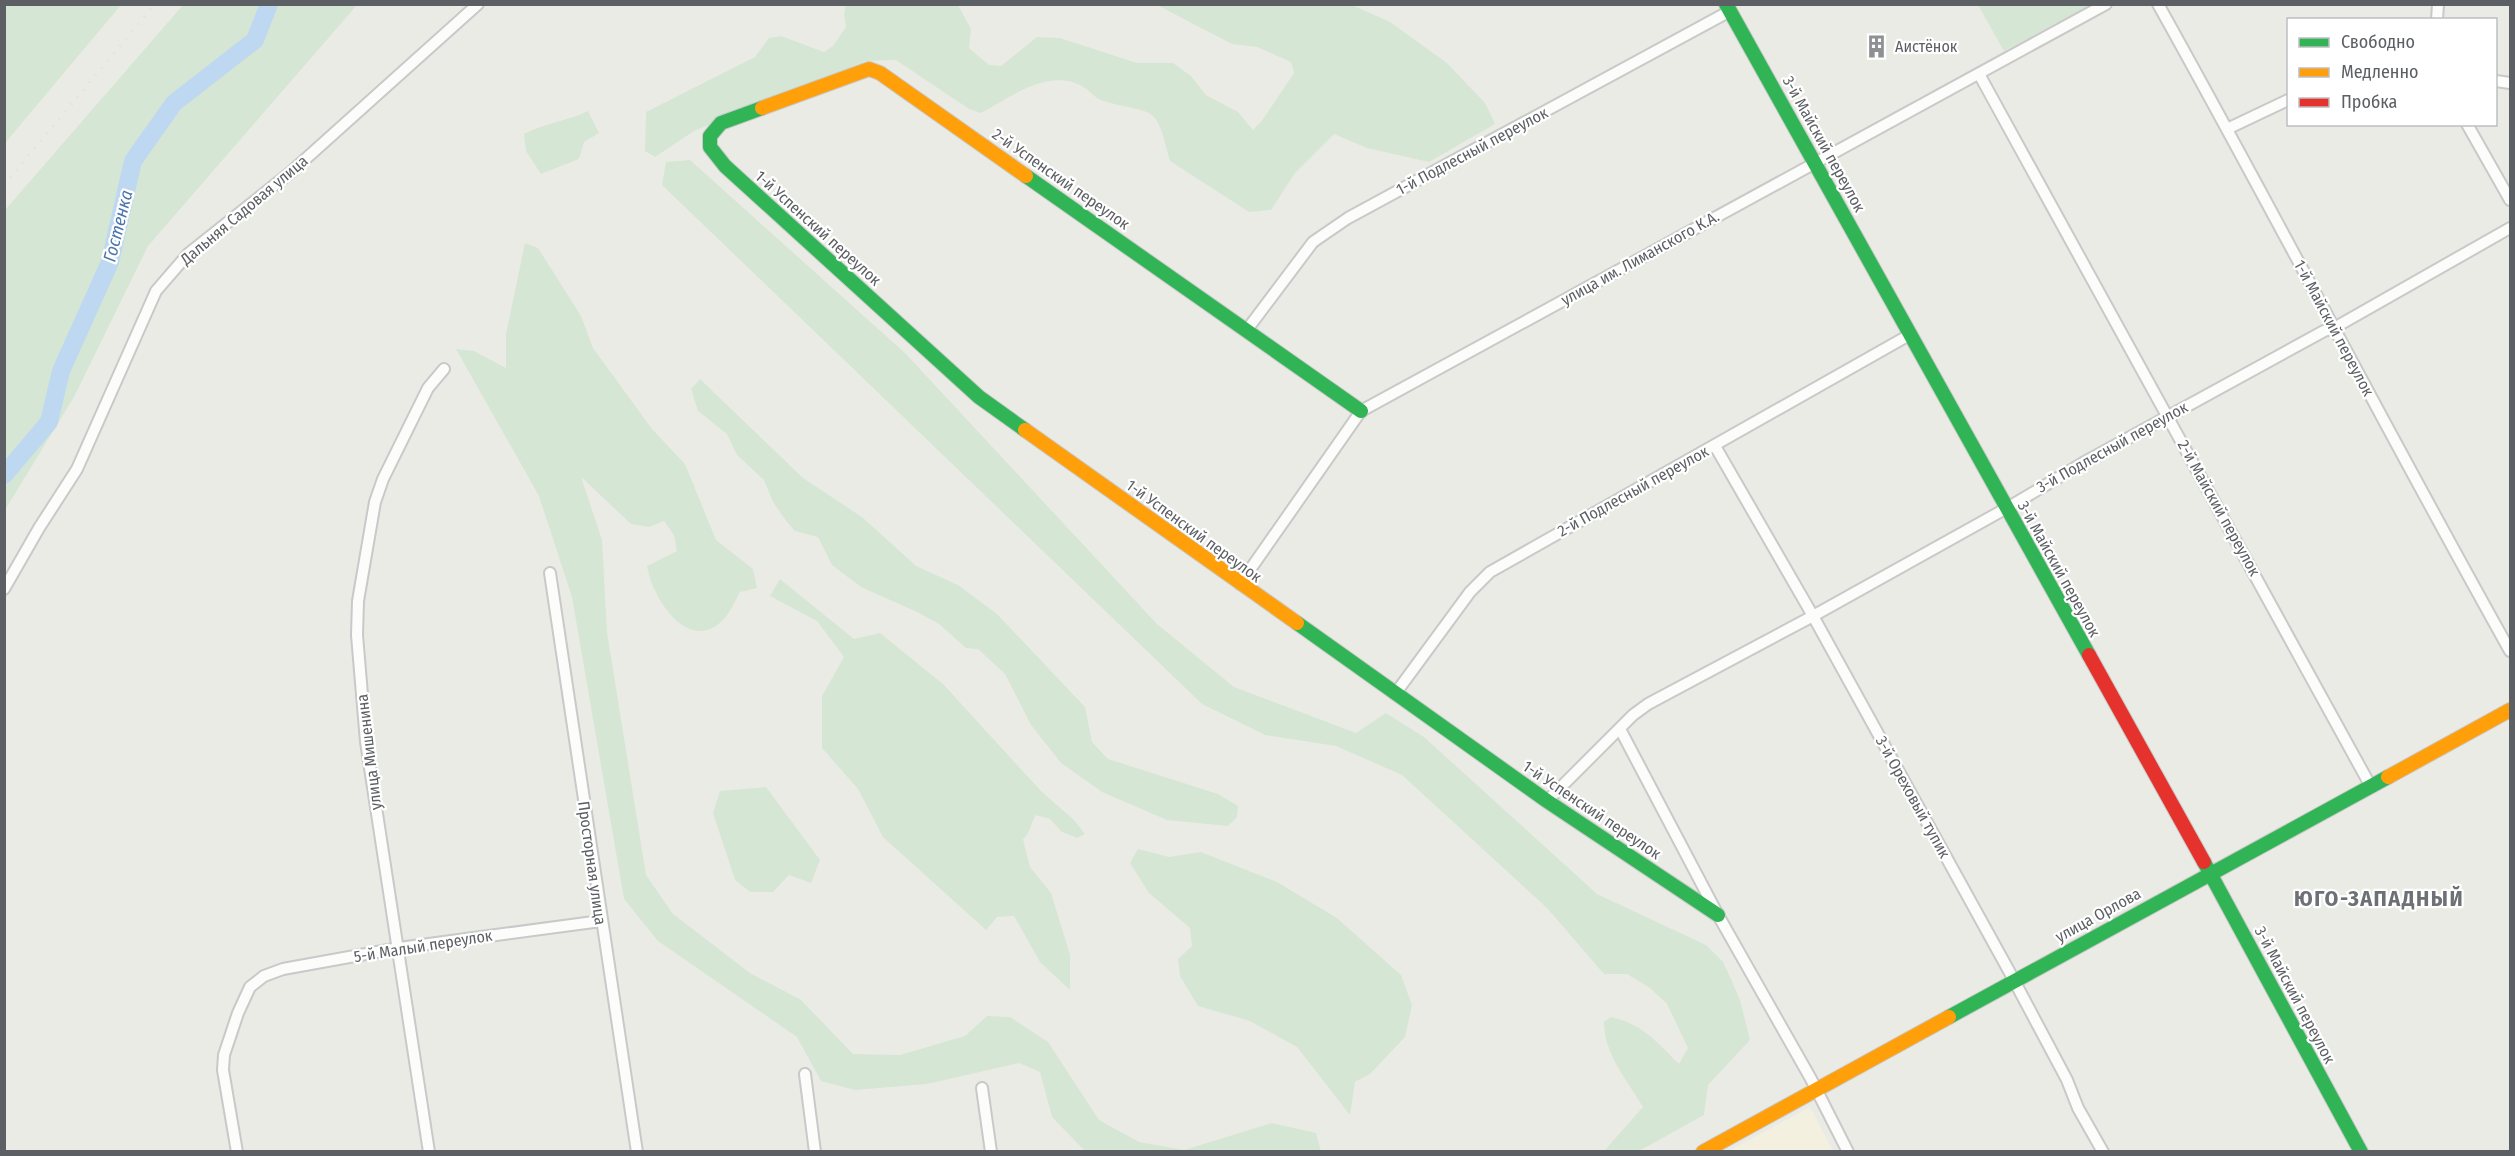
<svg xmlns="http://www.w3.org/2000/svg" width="2515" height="1156" viewBox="0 0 2515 1156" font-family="'Fira Sans Condensed',sans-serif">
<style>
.commercial{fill:#f3f0e0}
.green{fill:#d5e6d4}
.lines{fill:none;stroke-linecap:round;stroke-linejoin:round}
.river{stroke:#bed8f1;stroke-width:18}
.street-casing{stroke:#c8c9c8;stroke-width:14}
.fast-casing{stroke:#c9c9c9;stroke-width:16}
.slow-casing{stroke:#c9c9c9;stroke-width:16}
.jam-casing{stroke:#c9c9c9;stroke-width:16}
.street{stroke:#fcfcfb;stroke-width:10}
.fast{stroke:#30b455;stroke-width:14}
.slow{stroke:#ff9f0a;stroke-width:14}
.jam{stroke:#e5322d;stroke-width:14}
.rail{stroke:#e2e2e2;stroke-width:3;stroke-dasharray:1.5 8;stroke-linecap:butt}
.labels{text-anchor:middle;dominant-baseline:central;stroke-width:4.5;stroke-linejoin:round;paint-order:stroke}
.poi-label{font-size:16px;fill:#5c5f63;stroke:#fff;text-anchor:start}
.street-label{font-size:16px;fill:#5c5f63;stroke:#fff}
.water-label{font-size:18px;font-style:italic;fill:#4d76af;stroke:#fff}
.district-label{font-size:22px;font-weight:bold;letter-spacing:1.5px;fill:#6d7075;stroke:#fff}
</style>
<rect width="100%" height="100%" fill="#ebebe6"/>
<polygon class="commercial" points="1810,1107 1833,1151 1729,1151"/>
<g class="green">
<polygon points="5,4 121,5 5,143 4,5"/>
<path d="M846,4L958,5L971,29L969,48L989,65L1001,66L1037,37L1060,38L1137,63H1173L1191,76L1206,95L1238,112L1253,130L1261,122L1294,73L1291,62L1257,47L1232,44L1157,5H1352L1390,22L1447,63L1485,103L1495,124L1429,162L1367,148L1334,134L1295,173L1271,210L1249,212L1170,161C1155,102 1157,116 1103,101C1094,98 1089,89 1080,85C1046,69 1009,98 981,113L969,109L896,60L866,61L694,131L655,157L645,151L646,112L755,57L769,38L781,36L824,52L833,46L846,27L844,15Z"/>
<polygon points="183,5 357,5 148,246 74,397 5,510 5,210"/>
<polygon points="1978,5 2092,5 2004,51"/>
<path d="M588,111L599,133L584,142L579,159L541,174L526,151L524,134C544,123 568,121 588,111Z"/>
<path d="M690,160L905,353L1157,624L1234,687L1356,733L1386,713L1424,737L1597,894L1706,945L1723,962L1731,979L1740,1000L1750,1040L1708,1085L1704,1115L1639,1151H1604L1643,1107C1627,1080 1604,1054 1604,1022L1611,1017C1644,1025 1656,1041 1679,1064L1688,1048L1667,1004L1650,988L1627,974H1604L1547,908L1402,775L1336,746L1265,735L1202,704L662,185L666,162Z"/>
<path d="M525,243L538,248L581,316L593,348L652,429L685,464L716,540L753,569L757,588L740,592C735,601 730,613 723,620C688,655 652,598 647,566L677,551L674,535L664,521L649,527L631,524L581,477L602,540L607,632L646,875L673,914L750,973L801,1000L853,1054L900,1055L965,1036L987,1016L1010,1017L1048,1042L1099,1120L1139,1142L1184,1150L1272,1123L1316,1133L1321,1151H1085L1052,1117L1040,1072L1019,1063L927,1084L855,1090L821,1081L797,1037L658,941L624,899L572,597L539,496L456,349L474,351L506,368V334Z"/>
<polygon points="700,379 803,478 862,517 916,566 958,585 997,614 1085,707 1092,742 1108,759 1218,794 1238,806 1237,817 1228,826 1167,820 1102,792 1061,763 1031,725 1005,674 978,649 966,648 939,624 917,612 861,587 832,565 818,537 795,531 787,522 773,502 764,480 737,455 727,434 698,411 691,389"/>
<path d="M780,579L854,639L880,633L943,684L1041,791L1074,820L1085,834L1077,838L1062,832L1050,819L1036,815C1031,822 1030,834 1023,839L1030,867L1051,893L1070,955V990L1040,962L1014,916L997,917L986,930L883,837L858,789L822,748V696L844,657L817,621L770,596Z"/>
<polygon points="766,787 820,860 811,883 789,875 773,892 750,892 735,880 713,813 720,791"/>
<polygon points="1138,849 1169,857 1201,852 1277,882 1337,918 1401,975 1412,1005 1405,1037 1370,1074 1355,1082 1350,1115 1297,1047 1250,1021 1198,1006 1180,976 1178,959 1192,946 1190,928 1149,893 1130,863"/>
</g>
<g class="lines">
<polyline class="river" points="4,475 49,422 61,371 110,262 133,161 174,103 255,40 269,4"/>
<defs>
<g id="street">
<path d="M2158,4C2278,219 2390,437 2510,651"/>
<polyline points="2437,20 2438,4"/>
<polyline points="1979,74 2370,785"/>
<polyline points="2496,81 2510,83"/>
<polyline points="2467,124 2510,200"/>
<polyline points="2227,129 2288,100"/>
<polyline points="1246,331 1313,242 1348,218 1730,11"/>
<polyline points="1715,446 1813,616 2009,971 2067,1080 2078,1108 2103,1152"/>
<polyline points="550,573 637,1152"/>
<polyline points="1240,584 1361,411 2106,4"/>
<polyline points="4,589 39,528 77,469 156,291 188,254 291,172 478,4"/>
<polyline points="1395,694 1470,592 1490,572 1911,334"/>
<polyline points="1620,729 1718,915 1811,1079 1848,1152"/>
<polyline points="1547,801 1633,715 1648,704 1813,616 2007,508 2083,463 2324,331 2334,328 2510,228"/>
<polyline points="805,1074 815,1152"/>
<polyline points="982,1088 991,1152"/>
<polyline points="237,1152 223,1070 224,1055 238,1013 250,987 264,976 283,969 399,948 601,921"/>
<polyline points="429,1152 366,742 357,635 358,601 375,502 383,479 428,388 444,369"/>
</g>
<g id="fast">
<polyline points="1726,4 2089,655"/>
<polyline points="762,108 721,123 710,136 710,147 725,166 979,397 1025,430"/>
<polyline points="1026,176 1361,411"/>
<polyline points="1297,623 1547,801 1718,915"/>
<polyline points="2204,862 2361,1152"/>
<polyline points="1949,1017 2388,777"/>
</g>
<g id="slow">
<polyline points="762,108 869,69 880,73 1026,176"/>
<polyline points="1025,430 1297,623"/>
<polyline points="2388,777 2510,710"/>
<polyline points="1703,1152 1949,1017"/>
</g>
<polyline id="jam" points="2089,655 2204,862"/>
</defs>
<use href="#street" class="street-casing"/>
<use href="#fast" class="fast-casing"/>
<use href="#slow" class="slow-casing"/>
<use href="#jam" class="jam-casing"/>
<use href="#street" class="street"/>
<use href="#fast" class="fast"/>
<use href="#slow" class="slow"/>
<use href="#jam" class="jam"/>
<polyline class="rail" points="4,185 155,4"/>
</g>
<defs>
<symbol id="building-bare" viewBox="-9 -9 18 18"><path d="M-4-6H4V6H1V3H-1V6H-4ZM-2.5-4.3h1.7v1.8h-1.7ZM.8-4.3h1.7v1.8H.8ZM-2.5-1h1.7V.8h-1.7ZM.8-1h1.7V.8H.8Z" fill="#8e9091" stroke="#fff" stroke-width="2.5" paint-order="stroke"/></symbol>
</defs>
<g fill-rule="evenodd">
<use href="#building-bare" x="1860" y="30" width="33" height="33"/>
</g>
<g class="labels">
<g class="poi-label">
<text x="1895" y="46">Аистёнок</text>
</g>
<g class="street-label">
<text transform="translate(1824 144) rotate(61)">3-й Майский переулок</text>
<text transform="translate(1472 151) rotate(-28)">1-й Подлесный переулок</text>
<text transform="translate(1061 179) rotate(35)">2-й Успенский переулок</text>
<text transform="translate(244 210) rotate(-40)">Дальняя Садовая улица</text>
<text transform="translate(818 228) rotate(42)">1-й Успенский переулок</text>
<text transform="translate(1640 258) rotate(-29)">улица им. Лиманского К.А.</text>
<text transform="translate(2334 328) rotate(62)">1-й Майский переулок</text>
<text transform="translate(2112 447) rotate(-29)">3-й Подлесный переулок</text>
<text transform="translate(1633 491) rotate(-29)">2-й Подлесный переулок</text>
<text transform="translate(2219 508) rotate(61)">2-й Майский переулок</text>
<text transform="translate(1194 531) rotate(36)">1-й Успенский переулок</text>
<text transform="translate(2059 569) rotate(61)">3-й Майский переулок</text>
<text transform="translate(369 752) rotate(-97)">улица Мишенина</text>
<text transform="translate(1913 797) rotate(61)">3-й Ореховый тупик</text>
<text transform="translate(1592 810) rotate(34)">1-й Успенский переулок</text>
<text transform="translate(592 863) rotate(82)">Просторная улица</text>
<text transform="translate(2098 915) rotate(-29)">улица Орлова</text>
<text transform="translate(423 946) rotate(-9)">5-й Малый переулок</text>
<text transform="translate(2295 995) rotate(62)">3-й Майский переулок</text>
</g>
<g class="water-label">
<text transform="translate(118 226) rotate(-76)">Гостенка</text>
</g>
<g class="district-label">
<text x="2379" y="898">ЮГО-ЗАПАДНЫЙ</text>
</g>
</g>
<rect width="2515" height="1156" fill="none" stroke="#5c5f63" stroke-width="12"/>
<rect x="2287" y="18" width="210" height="108" fill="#ffffff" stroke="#bebfc1" stroke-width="1.5"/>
<rect x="2299" y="38" width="30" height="9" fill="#30b455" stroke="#bebfc1" stroke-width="1.5"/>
<text x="2341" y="48" font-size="18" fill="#5c5f63">Свободно</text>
<rect x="2299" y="68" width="30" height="9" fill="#ff9f0a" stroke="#bebfc1" stroke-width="1.5"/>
<text x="2341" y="78" font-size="18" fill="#5c5f63">Медленно</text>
<rect x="2299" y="98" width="30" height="9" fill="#e5322d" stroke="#bebfc1" stroke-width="1.5"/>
<text x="2341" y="108" font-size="18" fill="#5c5f63">Пробка</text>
</svg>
